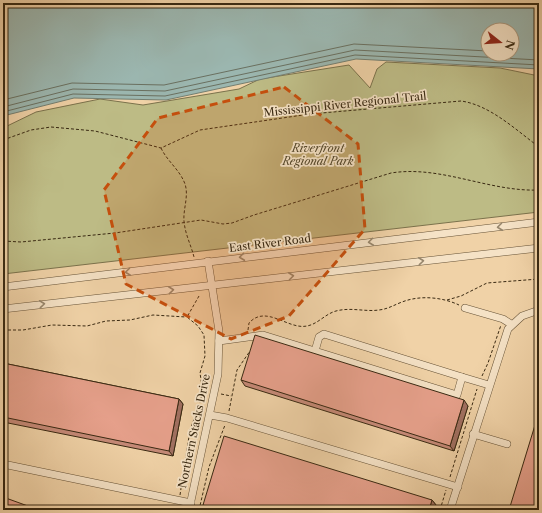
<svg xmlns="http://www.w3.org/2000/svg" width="542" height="513" viewBox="0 0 542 513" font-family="'Libre Caslon Text',serif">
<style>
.green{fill:#bdbb85;stroke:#7b724c}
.water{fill:#9bb6af;stroke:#747e70;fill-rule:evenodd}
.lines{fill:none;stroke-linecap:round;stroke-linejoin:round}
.shore{stroke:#6a7060;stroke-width:1}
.minor-casing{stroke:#675337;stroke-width:8}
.path{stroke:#392912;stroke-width:1;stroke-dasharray:3 2;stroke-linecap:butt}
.minor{stroke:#f5e2c6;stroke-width:7}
.wall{fill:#c68a78;stroke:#392912}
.shaded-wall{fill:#a17061;stroke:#392912}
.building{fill:#e6a08b;stroke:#392912}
.oneway{stroke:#97866c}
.marked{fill:#c54f0d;fill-opacity:0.2;stroke:#c54f0d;stroke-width:3;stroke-dasharray:8 5;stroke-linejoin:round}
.labels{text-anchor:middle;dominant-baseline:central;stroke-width:3.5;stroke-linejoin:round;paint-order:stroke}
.street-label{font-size:11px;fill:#392912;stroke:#f5e2c6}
.park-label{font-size:11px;font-style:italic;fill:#534629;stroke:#f5e2c6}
</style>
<rect width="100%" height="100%" fill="#f0d2a7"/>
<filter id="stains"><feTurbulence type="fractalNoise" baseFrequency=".005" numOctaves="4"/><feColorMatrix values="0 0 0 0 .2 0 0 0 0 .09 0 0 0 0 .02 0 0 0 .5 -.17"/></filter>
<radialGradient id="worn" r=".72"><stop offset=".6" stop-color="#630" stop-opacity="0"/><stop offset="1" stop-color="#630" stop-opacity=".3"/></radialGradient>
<polygon class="green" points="386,62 500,68 539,76 539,212 3,274 3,128 36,112 100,99 143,105 239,89 260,79 349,65 370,88 377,69"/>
<path class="water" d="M3,3H539V69L356,59L166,100L74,98L3,116ZM488,30H512V54H488Z"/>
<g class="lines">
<g class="shore">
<polyline points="3,100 72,83 164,85 354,44 488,51"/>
<polyline points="3,107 73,89 165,91 355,50 539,60"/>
<polyline points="3,112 73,94 165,96 355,55 539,65"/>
</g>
<defs>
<g id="minor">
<polyline points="3,287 539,222"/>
<polyline points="465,308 503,319 511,324"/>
<polyline points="3,309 539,248"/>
<polyline points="219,341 263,335 457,395 462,377 489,385"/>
<polyline points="315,351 319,337 324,334 462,377"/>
<polyline points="210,415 227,418 458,487"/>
<polyline points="473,434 507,444"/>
<polyline points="3,464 191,503"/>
<polyline points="189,510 218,374 219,331 208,261"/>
<polyline points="450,510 508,329 522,316 539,310"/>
</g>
</defs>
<use href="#minor" class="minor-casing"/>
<g class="path">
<path d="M3,140L31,130L51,127L95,131L161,148L200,130L310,114L461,101C490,105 516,130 539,147"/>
<path d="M161,148C167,161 180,170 185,184C189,196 183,209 184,221C185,234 191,245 194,257"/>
<path d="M3,241L21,242L115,233L201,220L223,224L232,223L254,215L391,173C441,165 489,192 539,190"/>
<polyline points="447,300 461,296 487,283 539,279"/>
<polyline points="3,330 23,330 52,325 87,326 106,321 130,320 153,315 186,317"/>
<path d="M248,330L249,323C266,304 288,330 307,326C318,324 325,314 336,311C351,307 365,312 379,310C388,309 394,305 402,302C420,295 442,297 459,305"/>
<polyline points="482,376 488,363 501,325"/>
<polyline points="221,394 231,396"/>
<polyline points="229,411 237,370 250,351"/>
<polyline points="450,477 477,389"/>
<polyline points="180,495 190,430 201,400 202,386 200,373 205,356 204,335 198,326 187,317 199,296"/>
<polyline points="199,510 209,467 225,425"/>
<polyline points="440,510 446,490"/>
</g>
<use href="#minor" class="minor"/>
</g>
<g class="wall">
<polygon points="3,363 179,399 183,404 173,456 3,422"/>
<polygon points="241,380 468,406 454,451 245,386"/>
<polygon points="432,500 436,505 435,510 206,510 203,505"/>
</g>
<g class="shaded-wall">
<polygon points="179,399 183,404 173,456 169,451"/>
<polygon points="464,400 468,406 454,451 450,446"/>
<polygon points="432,500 436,505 435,510 429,510"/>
</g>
<g class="building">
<polygon points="255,335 464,400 450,446 241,380"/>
<polygon points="3,363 179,399 169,451 3,417"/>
<polygon points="539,412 539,510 509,510"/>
<polygon points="224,436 432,500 429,510 220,510 203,505"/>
<polygon points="3,497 39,510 3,510"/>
</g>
<defs><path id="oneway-chevron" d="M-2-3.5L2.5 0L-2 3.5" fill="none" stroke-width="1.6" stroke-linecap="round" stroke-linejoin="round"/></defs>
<g class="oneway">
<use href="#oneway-chevron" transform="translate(500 227) rotate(173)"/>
<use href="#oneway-chevron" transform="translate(371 242) rotate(173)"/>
<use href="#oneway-chevron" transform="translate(242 257) rotate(173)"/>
<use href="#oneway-chevron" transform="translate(421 261) rotate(-6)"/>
<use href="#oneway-chevron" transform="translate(128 272) rotate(173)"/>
<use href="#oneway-chevron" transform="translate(291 276) rotate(-7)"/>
<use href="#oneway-chevron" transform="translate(171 290) rotate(-6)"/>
<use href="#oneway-chevron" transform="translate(42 304) rotate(-6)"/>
</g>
<path class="marked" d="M284,87L358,144L365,229L289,316L231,339L126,284L104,190L158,118Z"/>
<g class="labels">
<g class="street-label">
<text transform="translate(345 104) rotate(-6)">Mississippi River Regional Trail</text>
<text transform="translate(270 243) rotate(-7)">East River Road</text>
<text transform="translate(194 431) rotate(-78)">Northern Stacks Drive</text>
</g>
<g class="park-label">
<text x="318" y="148">Riverfront<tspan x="318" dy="13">Regional Park</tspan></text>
</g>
</g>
<rect width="542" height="513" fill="none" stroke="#f0d2a7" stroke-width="16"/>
<rect x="4" y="4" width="534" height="505" fill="none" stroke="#392912" stroke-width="2"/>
<rect x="8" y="8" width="526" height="497" fill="none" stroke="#392912"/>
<g transform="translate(500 42) rotate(107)"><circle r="19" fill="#f5e2c6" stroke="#aa987e"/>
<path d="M0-3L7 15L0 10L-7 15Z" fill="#8f2418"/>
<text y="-6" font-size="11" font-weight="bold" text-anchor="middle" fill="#392912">N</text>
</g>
<rect width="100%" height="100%" filter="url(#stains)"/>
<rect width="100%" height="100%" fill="url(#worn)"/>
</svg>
